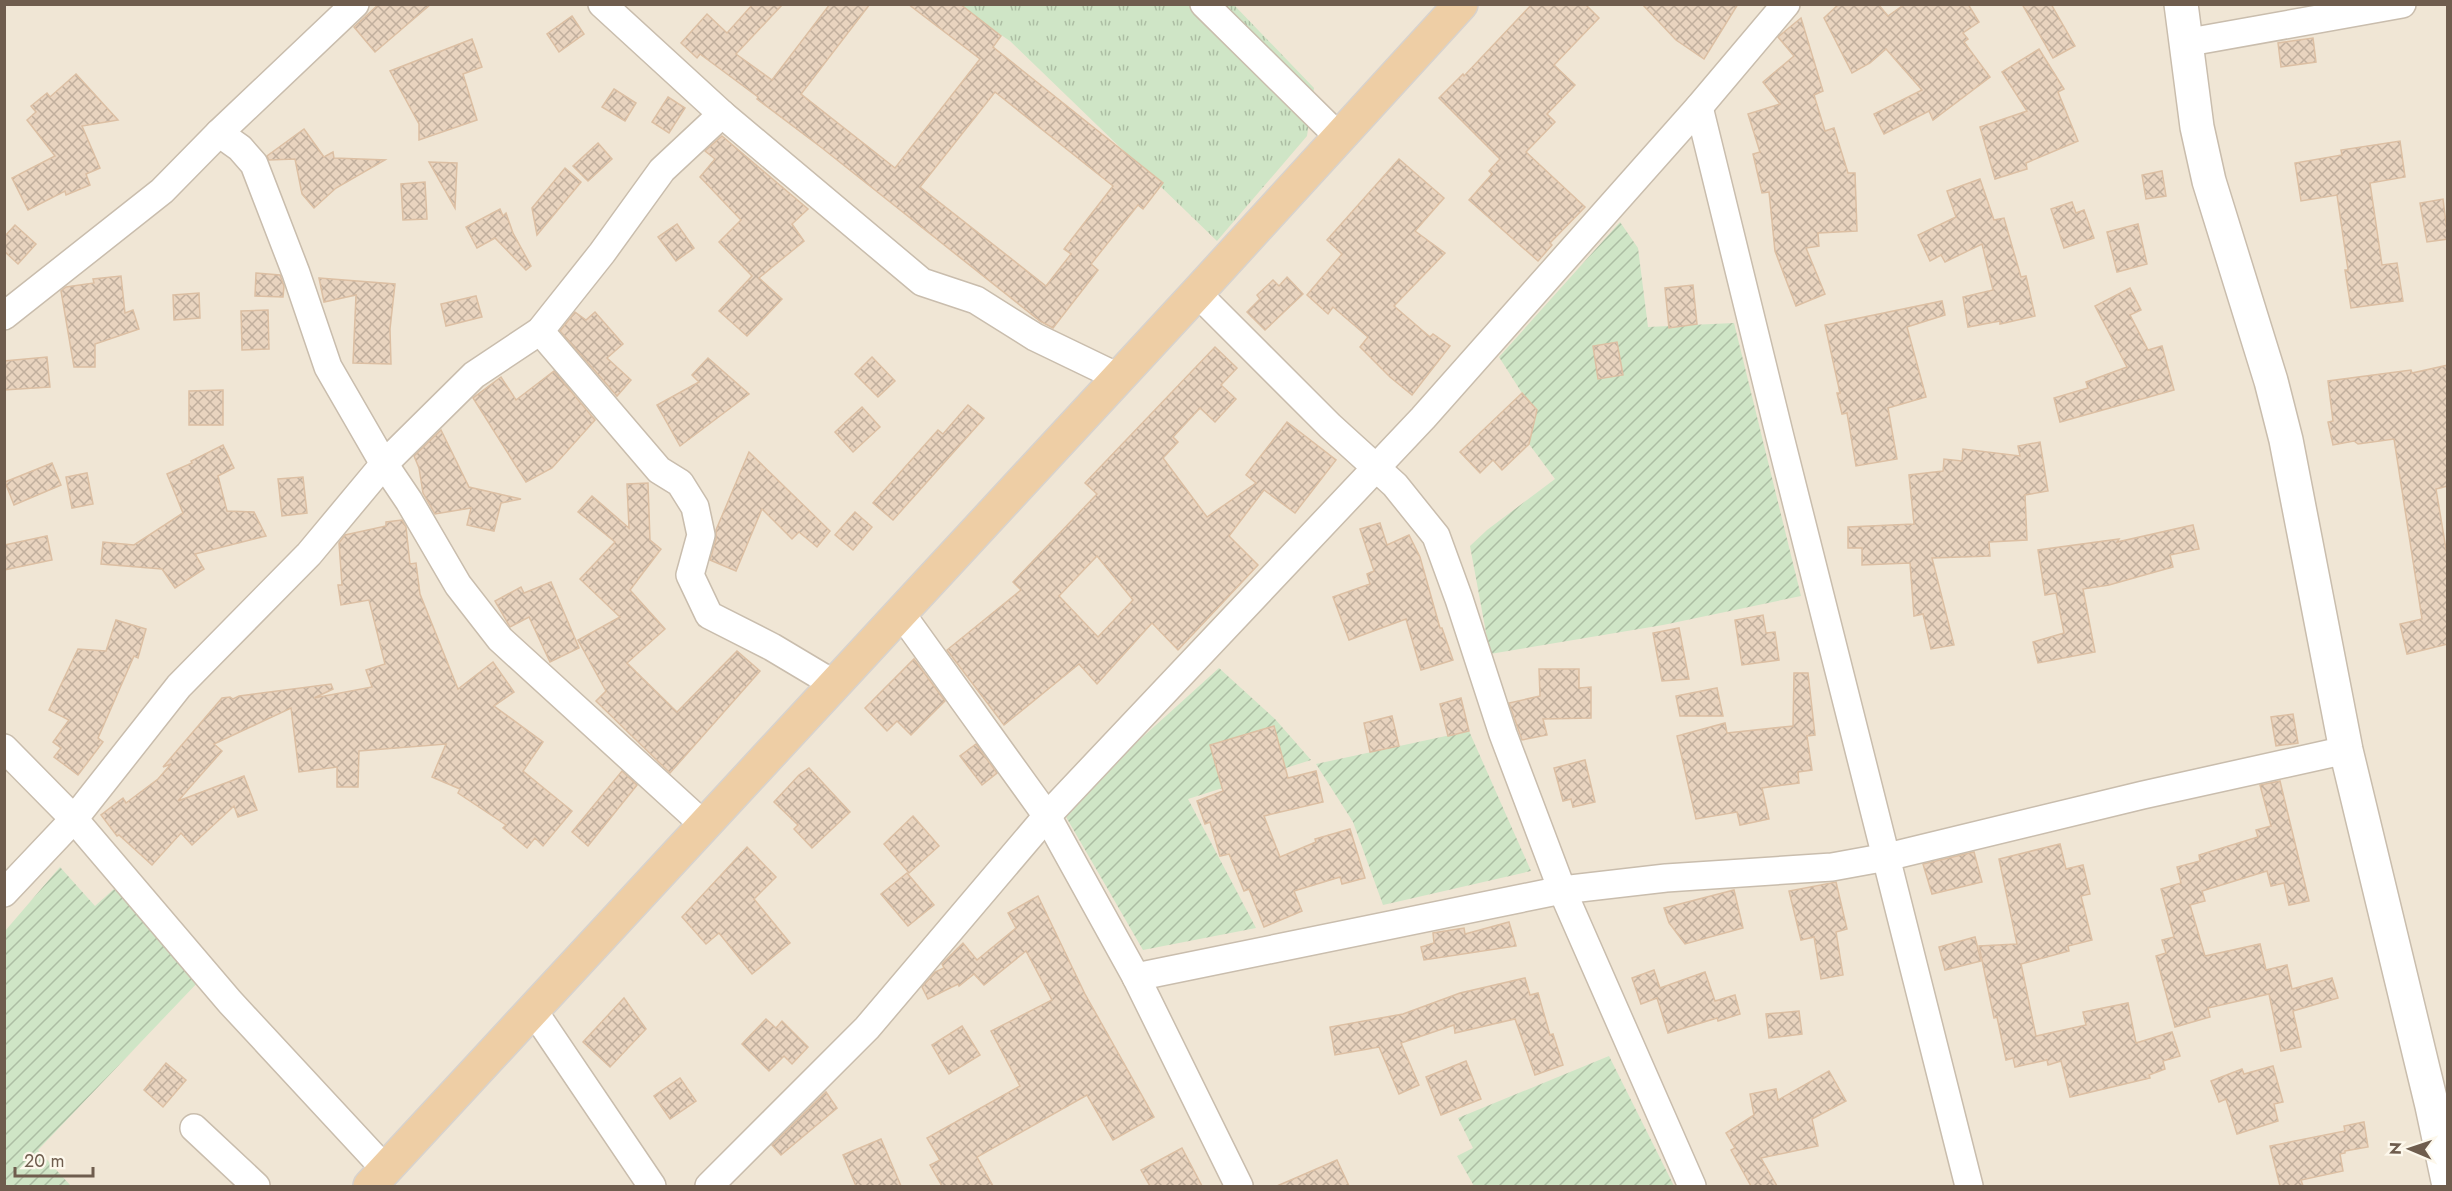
<svg xmlns="http://www.w3.org/2000/svg" width="2452" height="1191" viewBox="0 0 2452 1191" font-family="Jost,sans-serif">
<style>
.residential{fill:#f0e6d5}
.grass{fill:url(#grass-tufts)}
.garden{fill:url(#garden-furrows)}
.building{fill:url(#building-cross-hatch);stroke:#dcbfa3;stroke-width:1.5;fill-rule:evenodd}
.lines{fill:none;stroke-linecap:round;stroke-linejoin:round}
.minor-casing{stroke:#c9bdad;stroke-width:30}
.tertiary-casing{stroke:#c9bdad;stroke-width:36}
.trunk-casing{stroke:#d7d2cd;stroke-width:36}
.minor{stroke:#fff;stroke-width:27}
.tertiary{stroke:#fff;stroke-width:33}
.trunk{stroke:#eecea5;stroke-width:33}
</style>
<defs>
<pattern id="grass-tufts" width="24" height="20" patternUnits="userSpaceOnUse" patternTransform="scale(1.5)"><rect width="24" height="20" fill="#cfe5c6"/><path d="M3 7l-1-3M5 7V3M7 7l1-3M15 17l-1-3M17 17v-4M19 17l1-3" fill="none" stroke="#acbda3"/></pattern>
<pattern id="garden-furrows" width="10" height="10" patternUnits="userSpaceOnUse" patternTransform="scale(1.5)"><rect width="10" height="10" fill="#cfe5c6"/><path d="M-1 1l2-2M0 10L10 0M9 11l2-2" fill="none" stroke="#acbda3"/></pattern>
<pattern id="building-cross-hatch" width="8" height="8" patternUnits="userSpaceOnUse" patternTransform="scale(1.5)"><rect width="8" height="8" fill="#e9d4bf"/><path d="M0 0l8 8M0 8l8-8" fill="none" stroke="#c1af9d"/></pattern>
</defs>
<rect width="100%" height="100%" fill="#f9f4e6"/>
<rect class="residential" x="5" y="5" width="2442" height="1181"/>
<polygon class="grass" points="957,5 1234,5 1314,88 1307,136 1217,241 1010,41"/>
<g class="garden">
<polygon points="1620,222 1638,248 1648,327 1734,323 1801,596 1663,625 1490,654 1470,546 1487,530 1555,479 1529,444 1537,409 1522,393 1499,357"/>
<polygon points="1219,668 1275,719 1311,760 1188,799 1256,928 1143,950 1062,810"/>
<polygon points="1469,731 1531,871 1383,905 1353,822 1316,764"/>
<polygon points="60,867 95,906 114,889 201,979 38,1150 71,1186 5,1186 5,931"/>
<polygon points="1609,1056 1674,1186 1474,1186 1457,1156 1473,1148 1458,1118"/>
</g>
<g class="building">
<polygon points="379,4 431,4 375,52 354,27"/>
<path d="M753,4H783L736,54L772,80L830,4H870L801,94L895,168L980,59L908,4H960L1001,36L993,47L1163,183L1143,209L1138,205L1091,264L1098,270L1053,328L1040,321L822,148L757,99L758,97L700,54L697,58L681,43L707,14L727,33ZM995,92L1113,186L1064,249L1071,254L1046,286L920,187Z"/>
<polygon points="1532,4 1585,4 1599,18 1554,65 1575,85 1547,114 1555,122 1526,152 1585,207 1550,243 1552,245 1538,261 1469,200 1492,174 1489,171 1500,159 1439,98 1463,74 1464,76"/>
<polygon points="1642,4 1738,4 1704,59 1676,40"/>
<polygon points="1839,4 1878,4 1888,16 1905,4 1968,4 1979,22 1963,33 1968,39 1964,42 1990,77 1933,120 1929,111 1884,134 1874,114 1922,90 1886,49 1870,63 1852,73 1824,18"/>
<polygon points="2022,4 2051,4 2075,46 2053,58"/>
<polygon points="572,16 584,34 559,52 547,34"/>
<polygon points="1801,18 1823,91 1814,95 1825,131 1834,128 1848,173 1855,173 1857,231 1818,233 1819,246 1806,248 1825,294 1796,306 1775,251 1769,192 1762,193 1753,154 1760,152 1748,114 1780,104 1763,82 1794,56 1778,37"/>
<polygon points="2313,38 2316,62 2281,67 2278,43"/>
<polygon points="472,39 482,67 463,74 477,120 419,140 419,124 390,71"/>
<polygon points="2039,49 2064,89 2058,92 2078,141 2026,163 2027,169 1995,179 1980,127 2027,111 2002,72"/>
<polygon points="76,74 118,120 82,126 100,168 86,174 90,185 66,195 65,191 28,210 12,178 55,156 27,120 36,112 31,106 47,93 50,97"/>
<polygon points="614,89 636,103 625,121 602,107"/>
<polygon points="668,97 685,108 669,133 652,122"/>
<polygon points="304,129 324,157 333,152 334,158 385,160 336,188 314,208 302,194 295,159 269,160 267,156"/>
<polygon points="722,136 808,209 792,224 804,241 759,278 782,299 747,336 719,311 752,276 719,242 741,220 700,177 715,159 705,151"/>
<polygon points="2400,141 2405,177 2370,183 2382,265 2397,263 2403,301 2351,308 2345,270 2348,270 2337,195 2301,201 2295,163 2342,155 2341,150"/>
<polygon points="598,143 612,159 588,181 573,166"/>
<polygon points="1399,159 1444,198 1415,231 1445,253 1394,306 1430,337 1433,334 1450,346 1412,395 1390,377 1360,347 1368,337 1333,307 1328,314 1307,295 1342,254 1327,240"/>
<polygon points="429,162 457,163 455,208"/>
<polygon points="565,168 581,182 537,235 532,208"/>
<polygon points="2162,171 2166,196 2146,199 2142,175"/>
<polygon points="1980,179 1994,220 2004,218 2021,277 2026,276 2035,316 2000,324 2000,321 1968,327 1963,297 1993,290 1982,244 1945,262 1941,255 1930,261 1918,235 1956,217 1947,191"/>
<polygon points="425,182 427,219 403,220 401,184"/>
<polygon points="2443,199 2448,239 2427,242 2420,203"/>
<polygon points="2072,202 2076,213 2084,210 2094,238 2064,248 2051,209"/>
<polygon points="500,209 503,216 506,213 513,233 531,266 526,270 495,238 477,248 466,227"/>
<polygon points="677,224 694,248 676,261 658,237"/>
<polygon points="2138,224 2147,264 2117,272 2107,232"/>
<polygon points="15,225 36,244 18,264 4,251 4,237"/>
<polygon points="256,273 280,275 284,286 283,297 255,296"/>
<polygon points="121,276 125,313 133,310 139,329 95,344 95,367 74,367 61,291 66,287 94,283 93,279"/>
<polygon points="1287,277 1303,294 1265,330 1247,312 1260,299 1257,295 1273,280 1279,286"/>
<polygon points="319,278 395,284 390,329 391,364 353,363 356,295 324,302"/>
<polygon points="1693,285 1697,324 1669,328 1665,288"/>
<polygon points="2130,288 2141,310 2130,315 2148,350 2162,346 2174,390 2060,422 2054,398 2088,388 2086,382 2127,367 2095,306"/>
<polygon points="199,293 200,318 174,320 173,295"/>
<polygon points="476,296 482,317 446,326 441,304"/>
<polygon points="1942,301 1945,315 1907,327 1926,397 1888,408 1897,459 1856,466 1847,413 1842,414 1837,393 1840,393 1825,325"/>
<polygon points="268,310 269,349 242,350 241,311"/>
<polygon points="575,312 586,320 595,312 623,344 607,358 631,380 617,396 560,331"/>
<polygon points="1617,342 1623,375 1598,379 1593,346"/>
<path d="M1215,347L1237,368L1221,385L1236,399L1215,422L1200,408L1173,437L1178,442L1163,458L1207,517L1256,483L1246,475L1287,422L1336,460L1295,513L1264,490L1229,536L1258,565L1178,650L1152,623L1097,684L1079,664L1004,725L947,650L1021,590L1013,582L1097,494L1085,483ZM1097,556L1133,600L1098,637L1059,596Z"/>
<polygon points="47,357 50,387 4,390 4,361"/>
<polygon points="872,357 895,381 878,397 855,374"/>
<polygon points="708,358 749,394 680,446 657,405 699,382 692,375"/>
<polygon points="2448,365 2448,486 2436,489 2448,561 2448,644 2407,654 2400,624 2422,619 2394,439 2358,444 2354,441 2333,445 2328,422 2333,421 2328,381 2411,370 2412,373"/>
<polygon points="554,371 595,420 552,468 526,482 473,398 501,377 516,400"/>
<polygon points="223,390 223,425 189,425 189,391"/>
<polygon points="1522,393 1537,410 1529,444 1502,470 1493,460 1480,473 1460,452"/>
<polygon points="968,405 984,418 893,520 873,503 938,430 943,434"/>
<polygon points="862,407 880,427 853,452 835,432"/>
<polygon points="441,430 469,487 521,499 501,503 494,531 467,525 471,508 435,514 423,493 419,468 414,456"/>
<polygon points="2040,442 2048,491 2025,495 2027,540 1989,542 1990,556 1932,558 1954,645 1931,649 1923,614 1914,616 1910,563 1862,565 1862,548 1848,548 1848,527 1914,524 1909,475 1943,471 1944,459 1962,461 1963,449 2020,456 2018,446"/>
<polygon points="223,445 234,468 218,476 227,511 254,512 266,536 195,554 204,569 175,588 162,569 101,564 103,542 134,545 183,513 167,474 192,463 191,461"/>
<polygon points="749,452 830,531 817,547 799,532 792,539 762,509 736,571 710,560 716,539 716,530"/>
<polygon points="52,463 61,485 14,505 5,482"/>
<polygon points="87,473 93,504 72,508 66,477"/>
<polygon points="303,477 307,513 282,516 278,479"/>
<polygon points="648,483 650,540 661,549 630,590 665,629 627,663 677,712 737,651 760,671 670,773 596,701 606,691 578,640 620,617 580,579 615,542 578,512 592,496 629,528 627,484"/>
<polygon points="855,512 872,527 853,550 835,535"/>
<polygon points="402,520 406,527 410,564 416,563 420,594 458,689 493,662 514,692 494,706 543,742 523,771 572,811 543,846 535,838 527,848 503,828 506,825 458,793 460,789 432,777 446,744 359,751 358,787 337,787 337,767 299,772 291,708 214,744 222,751 178,801 244,776 257,810 238,817 234,806 192,845 181,833 152,865 119,835 117,836 101,815 123,798 126,803 158,779 171,764 163,767 222,698 230,697 233,699 239,696 331,684 333,689 314,698 372,687 366,670 385,664 369,600 341,605 338,585 342,585 339,543 345,535 386,526 386,522"/>
<polygon points="1380,523 1387,545 1409,535 1420,557 1440,628 1442,628 1453,660 1421,670 1406,619 1349,640 1333,597 1370,584 1367,574 1374,571 1360,529"/>
<polygon points="2193,525 2199,549 2170,555 2173,567 2109,585 2083,589 2095,652 2038,663 2033,642 2064,633 2056,593 2045,595 2038,550 2119,539 2117,542"/>
<polygon points="47,536 52,560 4,570 4,545"/>
<polygon points="551,582 579,648 550,662 529,617 510,627 495,601 521,587 524,593"/>
<polygon points="1763,615 1766,633 1775,632 1779,660 1742,665 1735,620"/>
<polygon points="116,620 146,629 138,658 134,656 98,738 103,742 78,775 54,757 61,748 53,742 69,720 49,710 78,649 106,651"/>
<polygon points="1679,628 1689,679 1662,681 1653,633"/>
<polygon points="914,659 945,701 911,735 897,721 887,731 865,708"/>
<polygon points="1539,669 1579,669 1579,688 1591,687 1591,718 1543,719 1547,735 1522,740 1509,703 1540,696"/>
<polygon points="1794,673 1808,673 1815,735 1807,736 1812,770 1798,772 1799,783 1762,788 1769,819 1740,825 1737,812 1696,819 1677,736 1725,723 1727,733 1793,726"/>
<polygon points="1717,688 1723,716 1680,716 1676,696"/>
<polygon points="1461,698 1469,731 1448,736 1440,704"/>
<polygon points="2293,714 2298,743 2276,746 2271,717"/>
<polygon points="1392,716 1399,746 1370,752 1364,723"/>
<polygon points="1274,726 1288,778 1316,771 1323,802 1264,816 1280,857 1316,842 1315,839 1350,829 1365,878 1342,884 1340,877 1294,891 1302,911 1264,927 1249,889 1244,891 1229,854 1220,856 1210,822 1205,824 1197,801 1223,791 1210,745"/>
<polygon points="976,744 997,773 982,785 960,756"/>
<polygon points="1585,760 1595,802 1573,807 1571,799 1563,801 1554,768"/>
<polygon points="809,768 850,812 812,848 794,829 798,825 774,802 799,775"/>
<polygon points="622,771 637,785 588,846 572,832"/>
<polygon points="2280,781 2309,901 2289,905 2284,883 2271,886 2267,871 2202,891 2205,901 2190,905 2205,956 2260,944 2266,970 2287,965 2292,989 2332,978 2338,998 2293,1011 2301,1047 2281,1051 2269,994 2208,1008 2210,1017 2175,1027 2156,956 2166,953 2162,940 2174,937 2161,889 2181,883 2177,867 2200,861 2199,855 2258,837 2256,830 2271,826 2260,785"/>
<polygon points="913,816 939,846 909,873 884,844"/>
<polygon points="2060,844 2066,869 2083,865 2090,894 2081,896 2092,940 2068,946 2069,951 2021,964 2036,1036 2086,1025 2083,1012 2128,1003 2136,1043 2172,1032 2180,1056 2163,1061 2165,1069 2149,1075 2150,1078 2070,1097 2061,1061 2048,1065 2047,1060 2015,1067 2013,1058 2006,1060 1997,1017 1994,1018 1979,946 2017,944 1999,859"/>
<polygon points="747,847 776,877 754,899 790,943 752,974 719,933 706,944 682,917"/>
<polygon points="1974,852 1982,882 1932,894 1923,864"/>
<polygon points="907,873 934,905 908,926 881,894"/>
<polygon points="1836,882 1847,929 1836,932 1843,975 1821,979 1814,937 1801,940 1789,891"/>
<polygon points="1734,890 1743,928 1685,944 1669,923 1664,908"/>
<polygon points="1038,896 1085,994 1154,1117 1113,1140 1087,1095 977,1157 993,1186 942,1186 930,1165 940,1160 927,1138 1020,1086 991,1031 1052,1000 1026,951 984,985 974,974 959,986 958,984 928,999 922,987 935,972 944,968 942,964 963,943 977,960 1016,928 1008,913"/>
<polygon points="1509,922 1516,946 1424,960 1421,947 1434,943 1433,933 1464,928 1465,934"/>
<polygon points="1975,937 1981,961 1945,970 1939,947"/>
<polygon points="1654,970 1660,988 1705,972 1715,1001 1735,995 1740,1014 1718,1021 1717,1018 1668,1033 1657,998 1641,1004 1632,978"/>
<polygon points="1525,978 1530,995 1538,993 1550,1035 1553,1034 1563,1065 1535,1075 1515,1019 1455,1033 1454,1025 1401,1043 1419,1085 1399,1094 1379,1047 1335,1055 1330,1027 1403,1014 1460,993"/>
<polygon points="624,998 646,1029 610,1067 583,1042"/>
<polygon points="1799,1011 1802,1034 1769,1038 1766,1014"/>
<polygon points="766,1019 776,1028 782,1021 808,1047 792,1064 784,1056 769,1071 742,1044"/>
<polygon points="962,1026 980,1055 949,1074 932,1045"/>
<polygon points="1466,1061 1481,1099 1441,1115 1426,1077"/>
<polygon points="166,1063 186,1080 163,1107 144,1090"/>
<polygon points="2273,1066 2283,1102 2274,1104 2278,1121 2237,1134 2226,1099 2219,1102 2211,1081 2242,1069 2244,1074"/>
<polygon points="1829,1071 1846,1101 1812,1119 1818,1146 1761,1158 1777,1186 1751,1186 1731,1150 1735,1148 1726,1133 1754,1115 1750,1094 1776,1089 1778,1100"/>
<polygon points="680,1078 696,1101 670,1119 654,1096"/>
<polygon points="826,1092 837,1108 781,1155 772,1145"/>
<polygon points="2364,1122 2368,1147 2345,1151 2345,1153 2340,1154 2343,1171 2301,1180 2303,1186 2280,1186 2270,1146 2345,1131 2344,1126"/>
<polygon points="881,1139 901,1186 856,1186 843,1155"/>
<polygon points="1182,1148 1202,1186 1150,1186 1141,1170"/>
<polygon points="1337,1160 1349,1186 1277,1186"/>
</g>
<g class="lines">
<defs>
<g id="minor">
<polyline points="602,4 722,114 922,282 976,300 1035,337 1118,377"/>
<polyline points="1204,4 1340,138"/>
<polyline points="2184,43 2402,4"/>
<polyline points="1699,107 1780,437 1969,1186"/>
<polyline points="219,133 355,4"/>
<polyline points="1197,293 1330,426 1395,485 1436,536 1459,599 1503,734 1562,890 1692,1186"/>
<polyline points="4,316 162,191 219,133 240,148 254,164 296,273 328,367 384,464 409,501 458,585 500,639 704,825"/>
<polyline points="540,331 659,470 680,483 695,507 701,535 690,575 709,615 772,647 834,684"/>
<polyline points="900,612 1047,816 1136,977 1239,1186"/>
<polyline points="4,748 74,819 230,1002 385,1169"/>
<polyline points="4,893 74,819 179,686 309,554 384,464 474,375 540,331 602,253 662,170 722,114"/>
<polyline points="1136,977 1562,890 1666,878 1832,867 1887,857 2143,795 2346,750"/>
<polyline points="533,1010 652,1186"/>
<polyline points="194,1128 256,1186"/>
<polyline points="709,1186 867,1028 1047,816 1423,418 1699,107 1786,4"/>
</g>
<polyline id="tertiary" points="2181,4 2197,127 2209,181 2271,381 2286,440 2346,750 2432,1106 2448,1181"/>
<polyline id="trunk" points="370,1186 1197,293 1461,4"/>
</defs>
<use href="#minor" class="minor-casing"/>
<use href="#tertiary" class="tertiary-casing"/>
<use href="#trunk" class="trunk-casing"/>
<use href="#minor" class="minor"/>
<use href="#tertiary" class="tertiary"/>
<use href="#trunk" class="trunk"/>
</g>
<rect width="2452" height="1191" fill="none" stroke="#6f5d4e" stroke-width="12"/>
<g transform="translate(2410 1149) rotate(272)" stroke="#fdf8ec" stroke-width="4.5" paint-order="stroke">
<path d="M0-4.5L10 22L0 15L-10 22Z" fill="#6f5d4e"/>
<text y="-9" font-size="16" font-weight="bold" text-anchor="middle" fill="#6f5d4e">N</text>
</g>
<path d="M15 1167v9h78v-9" fill="none" stroke="#6f5d4e" stroke-width="3"/>
<text x="24" y="1167" font-size="18" fill="#6f5d4e" stroke="#fdf8ec" stroke-width="4.5" paint-order="stroke">20 m</text>
</svg>
